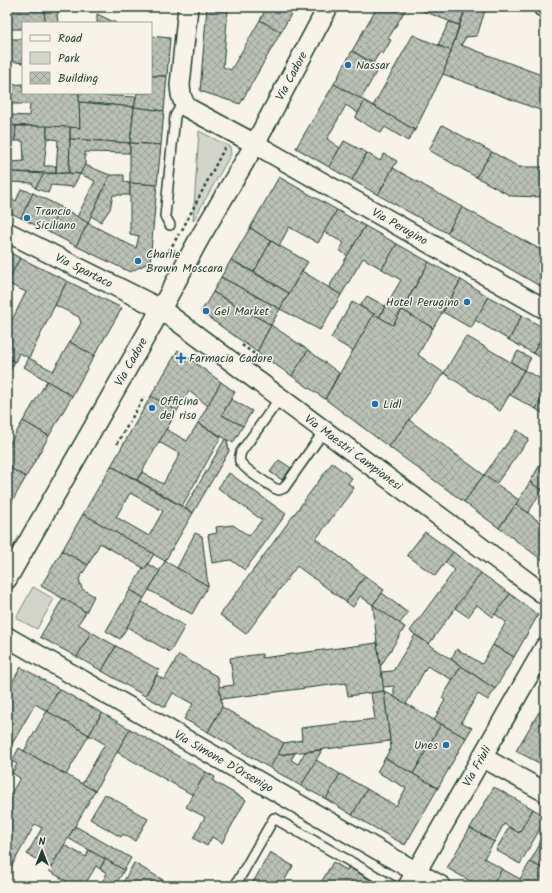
<svg xmlns="http://www.w3.org/2000/svg" width="552" height="893" viewBox="0 0 552 893" font-family="Kalam,sans-serif">
<style>
.green{fill:#d3d5ca;stroke:#79897f}
.building{fill:url(#building-cross-hatch);stroke:#1f3d34;fill-rule:evenodd}
.lines{fill:none;stroke-linecap:round;stroke-linejoin:round}
.lane-casing{stroke:#1f3d34;stroke-width:12}
.street-casing{stroke:#1f3d34;stroke-width:22}
.path{stroke:#1f3d34;stroke-width:2.5;stroke-dasharray:3 3;stroke-linecap:butt}
.lane{stroke:#f7f3e8;stroke-width:9}
.street{stroke:#f7f3e8;stroke-width:19}
.poi-dot{fill:#1f6fb2;stroke:#f7f3e8;stroke-width:1.5}
.labels{text-anchor:middle;dominant-baseline:central;stroke-width:3;stroke-linejoin:round;paint-order:stroke}
.poi-label{font-size:12px;fill:#1f3d34;stroke:#f7f3e8;text-anchor:start}
.street-label{font-size:12px;fill:#1f3d34;stroke:#f7f3e8}
</style>
<defs>
<pattern id="building-cross-hatch" width="8" height="8" patternUnits="userSpaceOnUse"><rect width="8" height="8" fill="#bbc1b6"/><path d="M0 0l8 8M0 8l8-8" fill="none" stroke="#979e95"/></pattern>
</defs>
<rect width="100%" height="100%" fill="#f7f3e8"/>
<filter id="ink" filterUnits="userSpaceOnUse"><feTurbulence type="fractalNoise" baseFrequency=".025" numOctaves="2"/><feDisplacementMap in="SourceGraphic" scale="8" xChannelSelector="R" yChannelSelector="G"/><feConvolveMatrix kernelMatrix="1 2 1 2 8 2 1 2 1" color-interpolation-filters="sRGB"/></filter>
<g filter="url(#ink)">
<g class="green">
<polygon points="199,131 230,147 231,154 193,221"/>
<polygon points="33,587 54,599 37,629 16,618"/>
</g>
<g class="building">
<polygon points="44,7 63,7 57,14 58,23 45,23 44,8"/>
<polygon points="207,7 233,7 233,9"/>
<polygon points="207,7 228,9 223,67 231,70 260,20 281,32 240,104 200,91"/>
<polygon points="267,7 295,7 281,32 260,20"/>
<polygon points="377,7 407,7 388,39 391,40 383,54 380,52 373,63 352,51"/>
<polygon points="413,7 466,7 459,25"/>
<polygon points="466,7 486,7 477,36 466,37 461,45 544,76 545,74 545,112 443,74"/>
<polygon points="44,8 45,23 23,23 23,29 9,29 9,10"/>
<rect x="7" y="10" width="2" height="29"/>
<polygon points="97,14 116,23 97,23"/>
<polygon points="449,22 459,25 451,51 438,45"/>
<polygon points="413,35 451,51 443,74 415,130 373,106"/>
<polygon points="151,36 170,38 167,76 151,76"/>
<rect x="7" y="39" width="2" height="37"/>
<polygon points="9,39 23,39 23,63 9,61"/>
<polygon points="352,51 379,67 361,99 334,84"/>
<polygon points="7,76 9,76 10,125 7,125"/>
<polygon points="151,76 167,76 164,111 134,107 137,93 151,93"/>
<polygon points="23,84 23,93 79,93 80,128 10,125 10,115 29,116 30,104 10,104 10,85"/>
<polygon points="334,84 365,101 358,113 346,105 327,139 340,148 329,167 296,148"/>
<polygon points="79,93 98,93 98,95 136,97 134,107 79,102"/>
<polygon points="365,101 415,130 408,141 385,127 381,133 355,118"/>
<polygon points="79,102 134,107 130,143 70,139 70,127 80,128"/>
<polygon points="134,107 164,111 161,145 130,143"/>
<polygon points="7,125 16,126 15,141 9,141 12,172 7,171"/>
<polygon points="442,125 492,152 476,177 429,150"/>
<polygon points="16,126 47,126 47,138 44,166 56,166 56,173 12,172 11,162 24,161 23,141 15,141"/>
<polygon points="47,126 70,127 69,173 56,173 58,140 47,138"/>
<polygon points="70,139 130,143 130,153 85,152 85,165 80,174 69,173"/>
<polygon points="344,141 367,153 352,180 329,167"/>
<polygon points="130,143 161,145 157,185 130,183"/>
<polygon points="492,152 519,167 545,167 545,197 511,196 476,177"/>
<polygon points="367,153 380,161 384,154 397,161 378,195 352,180"/>
<polygon points="85,165 110,175 88,223 77,217 95,181 80,174"/>
<polygon points="393,168 462,207 447,233 378,195"/>
<polygon points="7,171 12,172 44,174 35,188 32,183 7,182"/>
<polygon points="69,173 80,174 73,187 51,185 48,193 35,188 44,174"/>
<polygon points="110,175 124,175 124,182 130,183 130,195 113,195 110,209 101,222 91,216"/>
<polygon points="279,177 337,210 318,243 289,227 279,246 250,228"/>
<polygon points="130,183 157,185 150,262 130,272 76,246 88,223 136,248 139,236 130,234"/>
<polygon points="21,189 33,193 21,218 7,211 7,197 16,201"/>
<polygon points="33,193 61,207 49,232 21,218"/>
<polygon points="61,207 88,223 76,246 49,232"/>
<polygon points="462,207 545,252 545,280 540,286 447,233"/>
<polygon points="337,210 365,226 348,256 339,250 344,243 324,232"/>
<polygon points="365,226 397,244 382,269 363,258 341,295 329,287"/>
<polygon points="250,228 271,241 254,272 231,260"/>
<polygon points="271,241 308,262 302,271 289,293 254,272"/>
<polygon points="397,244 429,262 393,325 379,317 401,280 382,269"/>
<polygon points="7,251 20,258 7,284"/>
<polygon points="20,258 67,281 29,358 19,353 15,362 7,357 7,330 26,292 7,283"/>
<polygon points="231,260 289,293 280,309 221,277"/>
<polygon points="429,262 461,280 433,328 402,310"/>
<polygon points="302,271 341,295 320,330 280,309"/>
<polygon points="221,277 280,309 271,325 213,292"/>
<polygon points="461,280 489,297 471,328 443,312"/>
<polygon points="545,280 545,289 540,286"/>
<polygon points="67,281 122,308 94,356 70,342 81,323 79,317 55,305"/>
<polygon points="213,292 271,325 257,352 201,312"/>
<polygon points="367,296 385,306 379,317 360,306"/>
<polygon points="489,297 522,315 509,340 475,320"/>
<polygon points="352,302 374,314 353,351 331,338"/>
<polygon points="402,310 433,328 418,355 444,373 389,447 325,399 374,314 393,325"/>
<polygon points="522,315 545,329 545,333 533,353 509,340"/>
<polygon points="271,325 308,350 292,376 257,352"/>
<polygon points="545,333 545,360 533,353"/>
<polygon points="466,336 524,370 500,411 444,373"/>
<polygon points="70,342 94,356 72,396 24,367 29,358 53,371"/>
<polygon points="178,350 221,382 208,406 189,391 177,411 151,396"/>
<polygon points="308,350 339,373 325,399 292,376"/>
<polygon points="518,351 531,358 524,370 511,362"/>
<polygon points="7,357 15,362 7,375"/>
<polygon points="524,370 545,381 545,393 536,409 510,395"/>
<polygon points="47,381 72,396 49,436 23,421"/>
<polygon points="221,382 235,392 222,415 243,426 233,443 198,423"/>
<polygon points="545,393 545,415 536,409"/>
<polygon points="151,396 177,411 137,480 111,466"/>
<polygon points="231,399 252,411 243,426 222,415"/>
<polygon points="409,420 484,475 464,502 389,447"/>
<polygon points="23,421 49,436 26,477 7,466 7,448"/>
<polygon points="198,423 221,437 182,506 137,480 142,472 163,484 180,454 159,442 166,429 187,441"/>
<polygon points="517,430 529,439 496,484 484,475"/>
<polygon points="225,439 227,440 229,451 193,513 185,508"/>
<polygon points="545,456 545,485 542,490 530,482"/>
<polygon points="279,460 291,468 282,480 270,472"/>
<polygon points="332,463 352,478 348,483 354,488 316,539 365,576 346,602 297,566 246,634 220,615"/>
<polygon points="7,466 26,477 7,510"/>
<path d="M111,466L193,513L165,561L83,514ZM130,493L163,511L149,536L116,517Z"/>
<polygon points="229,473 286,514 245,570 231,560 212,563 208,535 217,533 216,527 233,525 249,536 262,520 218,488"/>
<polygon points="484,475 519,500 499,528 464,502"/>
<polygon points="530,482 542,490 528,513 516,504"/>
<polygon points="516,504 545,526 545,562 499,528"/>
<polygon points="83,514 154,554 145,569 100,543 88,565 62,551"/>
<polygon points="425,532 453,552 435,576 407,555"/>
<polygon points="195,533 202,536 208,586 177,568"/>
<polygon points="62,551 88,565 79,579 82,589 94,596 86,612 41,586"/>
<polygon points="453,552 481,573 429,644 410,631 455,570 445,562"/>
<polygon points="165,561 208,586 192,614 149,590"/>
<polygon points="148,564 160,571 144,598 130,590 143,568 145,569"/>
<polygon points="481,573 510,594 493,617 477,605 468,617 455,608"/>
<polygon points="365,576 384,590 373,605 360,596 353,607 346,602"/>
<polygon points="130,590 144,598 120,639 106,631"/>
<polygon points="382,593 408,613 399,624 373,605"/>
<polygon points="510,594 538,615 514,657 493,645 506,622 495,614"/>
<polygon points="63,598 86,612 78,624 91,632 77,657 40,637"/>
<polygon points="142,602 185,626 170,652 127,627"/>
<polygon points="373,605 405,627 380,667 377,643"/>
<polygon points="91,632 116,646 102,671 77,657"/>
<polygon points="415,635 461,666 453,680 427,666 406,704 394,697 394,686 383,687 381,672 393,671"/>
<polygon points="377,643 384,691 348,696 346,683 221,699 219,687 234,685 230,658 262,654 262,658"/>
<polygon points="493,645 514,657 495,689 451,659 457,649 482,664"/>
<polygon points="116,646 159,670 145,696 102,671"/>
<polygon points="179,655 218,677 222,707 208,732 184,719 193,704 173,693 165,707 145,696 157,675 164,680"/>
<polygon points="461,666 495,689 488,700 478,694 461,722 472,728 466,738 434,720 445,700 442,698"/>
<polygon points="21,667 59,689 47,711 35,704 12,744 7,741 7,691"/>
<polygon points="59,689 102,713 89,735 47,711"/>
<polygon points="384,691 390,741 277,755 284,743 302,740 301,728 375,719 371,693"/>
<polygon points="384,691 441,724 413,774 385,758 391,748"/>
<polygon points="222,707 284,743 270,768 208,732"/>
<polygon points="47,711 89,735 66,775 24,751"/>
<polygon points="539,712 545,715 545,766 516,751"/>
<polygon points="102,713 130,729 95,791 82,784 105,744 89,735"/>
<polygon points="441,724 466,738 438,788 413,774"/>
<polygon points="130,729 206,772 193,795 117,752"/>
<polygon points="7,741 12,744 7,753"/>
<polygon points="19,748 95,791 51,868 27,854 42,828 35,824 10,869 7,868 7,801 20,778 12,773 17,764 12,761"/>
<polygon points="322,750 301,786 270,768 277,755 295,753 291,760 298,764 305,752"/>
<polygon points="385,758 438,788 405,845 352,815 367,789 396,806 406,788 377,772"/>
<polygon points="316,760 340,774 326,799 301,786"/>
<polygon points="206,772 215,777 213,781 246,800 222,843 212,837 207,846 193,838 205,817 186,807"/>
<polygon points="340,774 367,789 352,815 326,799"/>
<polygon points="494,787 533,809 519,833 504,824 494,842 470,828"/>
<polygon points="105,794 148,819 135,841 123,834 121,837 90,819"/>
<polygon points="533,809 545,816 545,820 520,864 496,850 509,827 519,833"/>
<polygon points="75,826 131,858 124,870 68,838"/>
<polygon points="470,828 494,842 484,858 502,869 492,886 479,886 447,868"/>
<polygon points="545,835 545,870 530,862"/>
<polygon points="64,845 86,857 89,850 105,859 100,869 96,866 84,886 75,886 49,871"/>
<polygon points="270,852 293,866 281,886 251,886"/>
<polygon points="105,859 124,870 115,886 100,886 107,873 100,869"/>
<polygon points="333,862 347,870 348,867 376,883 375,886 319,886"/>
<polygon points="530,862 545,870 545,886 492,886 502,869 520,879"/>
<polygon points="134,863 163,880 159,886 121,886"/>
<polygon points="163,880 174,886 159,886"/>
<polygon points="7,881 15,886 7,886"/>
</g>
<g class="lines">
<defs>
<g id="lane">
<polyline points="170,225 165,216 175,116 183,102"/>
<path d="M280,398L241,452C240,455 239,458 240,461C243,469 267,483 274,488L279,490L284,488L324,431"/>
<polyline points="235,886 274,818 393,886"/>
</g>
<g id="street">
<path id="s1" d="M188,7L180,85C181,95 181,100 188,108L255,144L545,309"/>
<polyline points="543,7 545,8"/>
<path id="s2" d="M7,232L161,309L545,595"/>
<path id="s3" d="M7,579L161,309L199,239L255,144L328,7"/>
<path id="s4" d="M7,637L441,886"/>
<polyline points="482,757 545,792"/>
<path id="s5" d="M408,886L545,647"/>
</g>
</defs>
<use href="#lane" class="lane-casing"/>
<use href="#street" class="street-casing"/>
<g class="path">
<polyline points="182,230 225,147"/>
<polyline points="166,256 179,234"/>
<polyline points="242,345 267,363"/>
<polyline points="117,444 144,397"/>
</g>
<use href="#lane" class="lane"/>
<use href="#street" class="street"/>
</g>
</g>
<g class="poi-dot">
<circle cx="348" cy="65" r="4"/>
<circle cx="27" cy="218" r="4"/>
<circle cx="138" cy="261" r="4"/>
<circle cx="467" cy="302" r="4"/>
<circle cx="206" cy="311" r="4"/>
<path d="M179 352h4v4h4v4h-4v4h-4v-4h-4v-4h4z"/>
<circle cx="375" cy="404" r="4"/>
<circle cx="152" cy="408" r="4"/>
<circle cx="446" cy="745" r="4"/>
</g>
<g class="labels">
<g class="poi-label">
<text x="356" y="65">Nassar</text>
<text x="35" y="211">Trancio<tspan x="35" dy="14">Siciliano</tspan></text>
<text x="146" y="254">Charlie<tspan x="146" dy="14">Brown Moscara</tspan></text>
<text x="459" y="302" text-anchor="end">Hotel Perugino</text>
<text x="214" y="311">Gel Market</text>
<text x="189" y="358">Farmacia Cadore</text>
<text x="160" y="401">Officina<tspan x="160" dy="14">del riso</tspan></text>
<text x="383" y="404">Lidl</text>
<text x="438" y="745" text-anchor="end">Unes</text>
</g>
<g class="street-label">
<text stroke="none"><textPath href="#s3" startOffset="578">Via Cadore</textPath></text>
<text stroke="none"><textPath href="#s1" startOffset="346">Via Perugino</textPath></text>
<text stroke="none"><textPath href="#s2" startOffset="86">Via Spartaco</textPath></text>
<text stroke="none"><textPath href="#s3" startOffset="250">Via Cadore</textPath></text>
<text stroke="none"><textPath href="#s2" startOffset="412">Via Maestri Campionesi</textPath></text>
<text stroke="none"><textPath href="#s4" startOffset="250">Via Simone D'Orsenigo</textPath></text>
<text stroke="none"><textPath href="#s5" startOffset="138">Via Friuli</textPath></text>
</g>
</g>
<rect width="552" height="893" fill="none" stroke="#f7f3e8" stroke-width="24"/>
<rect x="12" y="12" width="528" height="869" fill="none" stroke="#1f3d34" stroke-width="1.5" filter="url(#ink)"/>
<rect x="22" y="22" width="130" height="72" fill="#f7f3e8" stroke="#a1aaa0"/>
<rect x="30" y="35" width="20" height="6" fill="#f7f3e8" stroke="#a1aaa0"/>
<text x="58" y="42" font-size="12" fill="#1f3d34">Road</text>
<rect x="30" y="52" width="20" height="12" fill="#d3d5ca" stroke="#a1aaa0"/>
<text x="58" y="62" font-size="12" fill="#1f3d34">Park</text>
<rect x="30" y="72" width="20" height="12" fill="url(#building-cross-hatch)" stroke="#a1aaa0"/>
<text x="58" y="82" font-size="12" fill="#1f3d34">Building</text>
<g transform="translate(42 851)" stroke="#f7f3e8" stroke-width="3" paint-order="stroke">
<path d="M0-3L7 15L0 10L-7 15Z" fill="#1f3d34"/>
<text y="-6" font-size="11" font-weight="bold" text-anchor="middle" fill="#1f3d34">N</text>
</g>
</svg>
